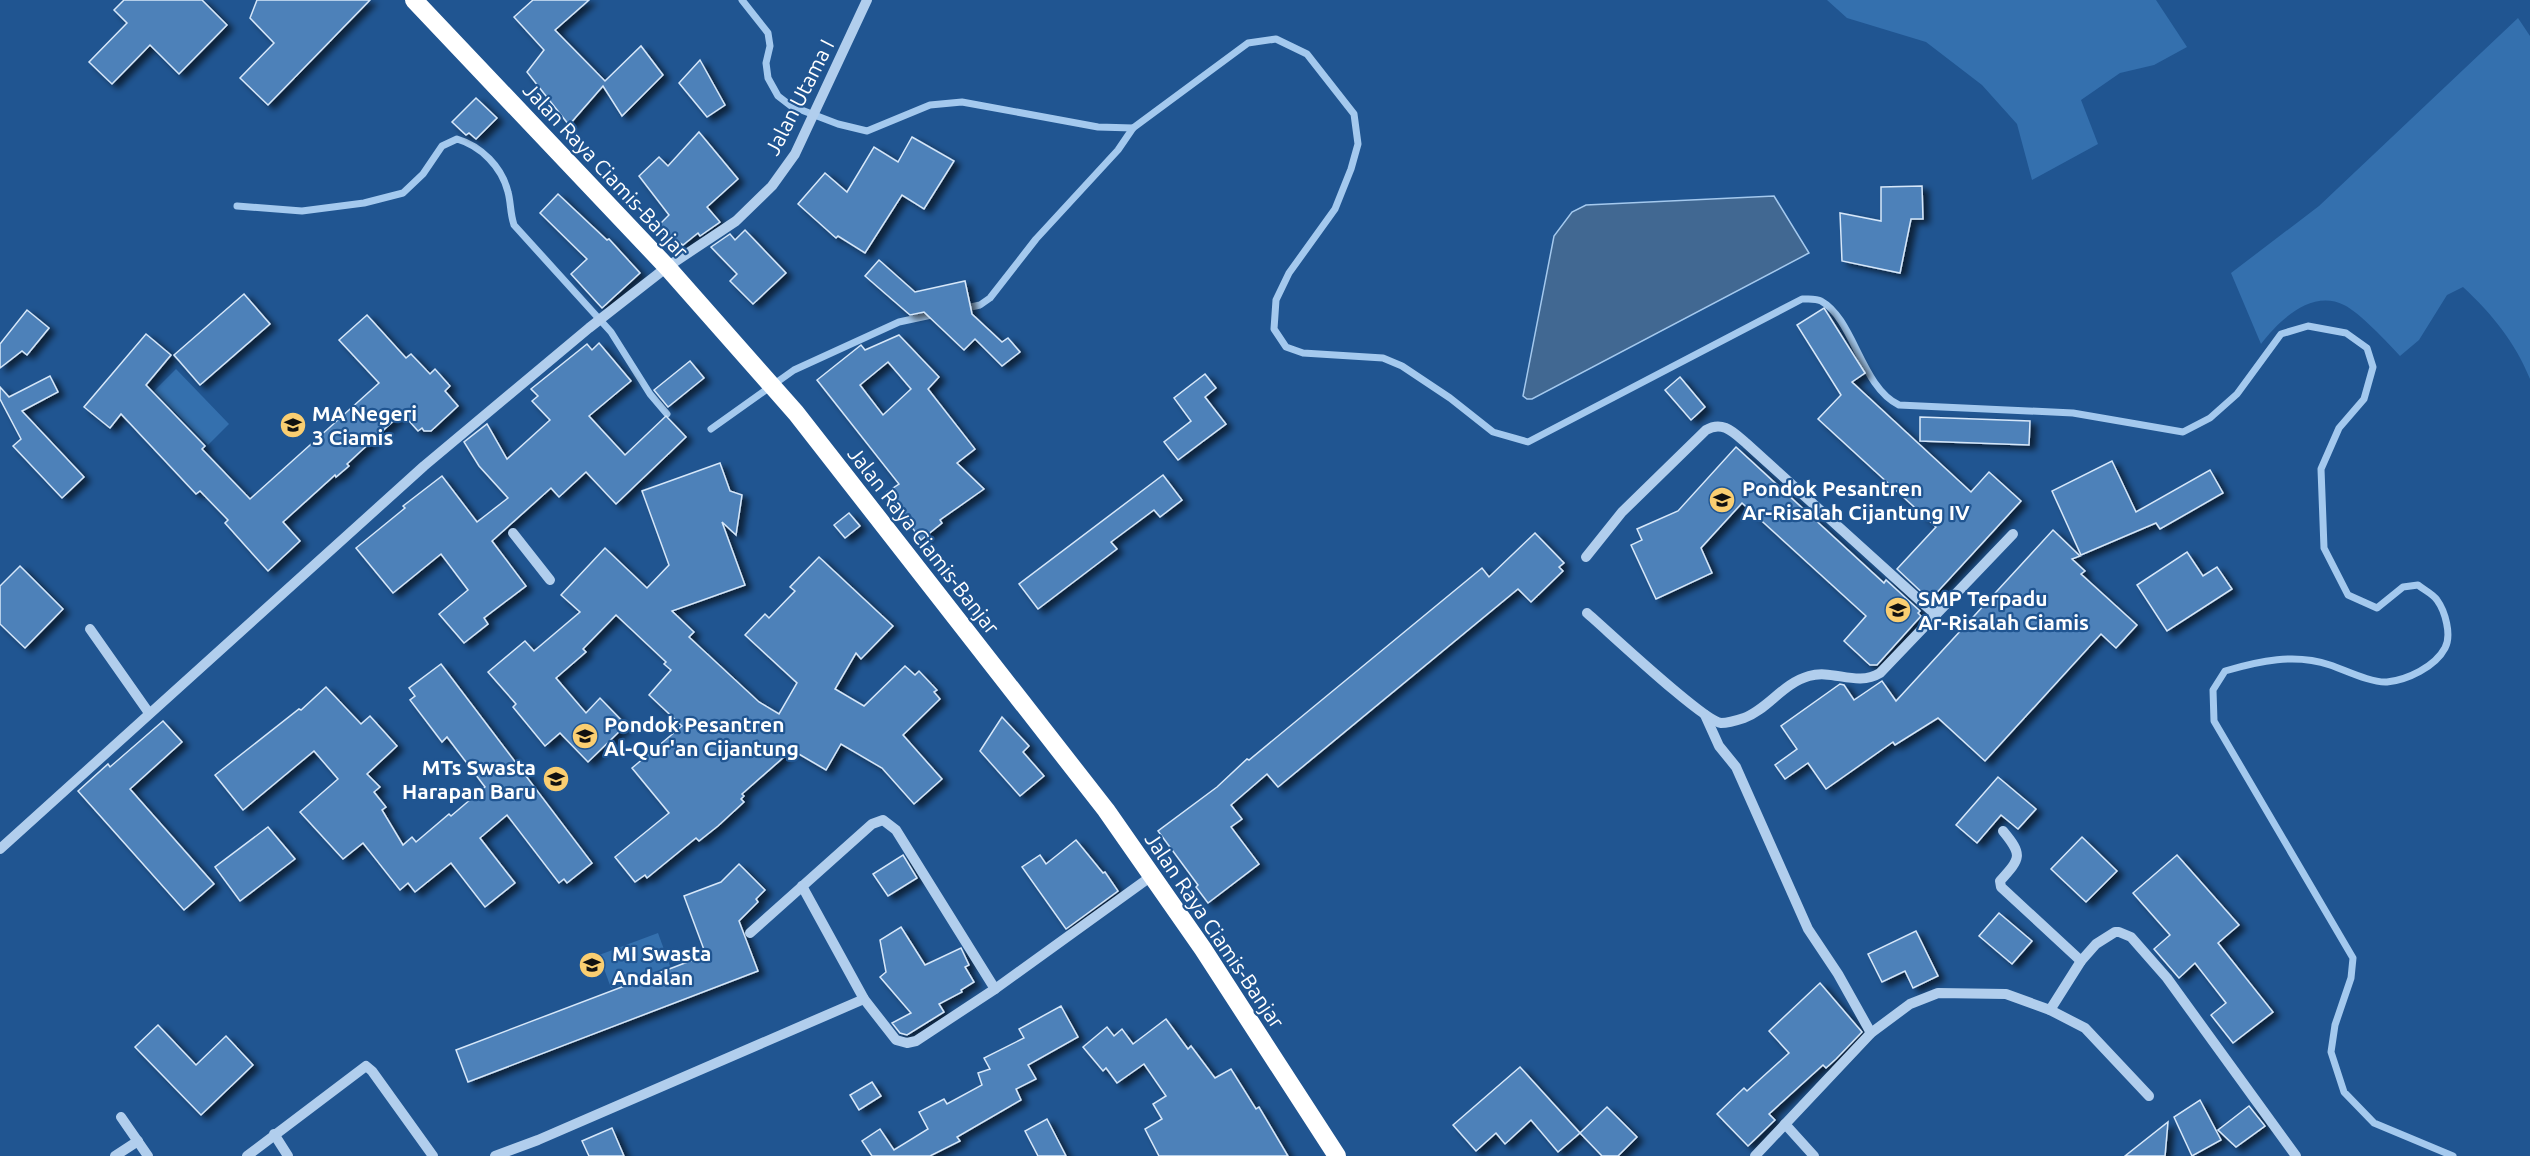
<svg xmlns="http://www.w3.org/2000/svg" width="2530" height="1156" viewBox="0 0 2530 1156" font-family="Ubuntu,sans-serif">
<style>
.green{fill:#3470ae}
.water{fill:#416892;stroke:#a4c9ee;stroke-width:1.5}
.lines{fill:none;stroke-linecap:round;stroke-linejoin:round}
.stream{stroke:#a4c9ee;stroke-width:7}
.building{fill:#4d81b9;stroke:#d6e7f9;stroke-width:1.5;fill-rule:evenodd;filter:url(#shadow)}
.minor{stroke:#b1ceed;stroke-width:10}
.highway{stroke:#fff;stroke-width:18}
.labels{text-anchor:middle;dominant-baseline:central;stroke-width:4.5;stroke-linejoin:round;paint-order:stroke}
.street-label{font-size:21px;fill:#fff;stroke:#205591}
.poi-label{font-size:21px;font-weight:bold;fill:#fff;stroke:#205591;text-anchor:start}
</style>
<defs>
<filter id="shadow"><feDropShadow dx="6" dy="4" stdDeviation="3" flood-color="#0009"/></filter>
</defs>
<rect width="100%" height="100%" fill="#205591"/>
<g class="green">
<polygon points="1827,0 2156,0 2187,47 2154,65 2120,73 2081,100 2098,144 2032,180 2017,124 1982,85 1926,42 1847,18"/>
<path d="M2518,18L2530,36V379C2515,342 2492,314 2463,287L2447,295L2419,340L2400,356C2388,343 2359,312 2344,305C2312,289 2279,320 2261,344L2231,273L2319,206Z"/>
<polygon points="176,369 229,424 208,445 154,391"/>
<polygon points="658,933 670,966 611,988 599,955"/>
</g>
<polygon class="water" points="1774,196 1809,253 1532,399 1527,399 1523,396 1554,236 1572,212 1586,205"/>
<g class="lines">
<g class="stream">
<path d="M742,0L768,33L770,46L766,63L768,78L778,96L791,106L838,124L867,131L930,105L962,102L1098,127L1133,128L1248,43L1276,39L1307,54L1354,114L1358,144L1351,169L1335,209L1289,273L1276,300L1274,329L1286,347L1303,353L1383,358L1402,366L1450,398L1493,432L1528,442L1802,299C1808,299 1816,298 1821,301C1854,319 1861,387 1899,405L2073,413L2183,432L2210,418L2237,394L2281,334L2308,326L2346,333L2367,348L2373,367L2364,399L2339,428L2321,469L2324,548L2348,595L2377,608L2403,587L2418,585C2424,590 2433,594 2437,600C2445,611 2452,635 2445,648C2435,667 2407,680 2387,682C2371,683 2345,670 2330,665C2295,653 2259,661 2225,671L2213,690L2214,721L2353,958L2351,978L2335,1025L2331,1052L2344,1092L2374,1123L2453,1156"/>
<path d="M237,206L302,211L364,203L403,193L423,174L442,146L457,139C481,146 502,167 508,192C511,203 510,213 514,225L611,332L650,394L667,414"/>
<polyline points="962,309 980,305 990,298 1036,239 1118,150 1133,128"/>
<polyline points="711,429 794,370 899,322 936,314"/>
</g>
</g>
<g class="building">
<polygon points="124,0 202,0 227,25 179,74 150,45 112,84 89,62 127,23 114,10"/>
<polygon points="257,0 370,0 268,105 240,78 274,43 250,18"/>
<polygon points="533,0 589,0 555,30 605,81 641,46 663,75 622,116 603,86 569,125 527,72 544,50 514,17"/>
<polygon points="700,60 725,105 707,117 679,83"/>
<polygon points="476,98 497,118 476,139 469,133 466,135 452,122"/>
<polygon points="699,132 738,179 707,207 720,222 700,236 698,233 683,245 656,228 669,215 639,176 659,157 668,166"/>
<polygon points="912,137 954,161 924,209 902,195 865,253 838,236 836,238 798,204 825,173 847,192 874,147 898,162"/>
<polygon points="1922,186 1923,219 1911,219 1900,273 1842,261 1840,213 1881,221 1881,187"/>
<polygon points="558,194 607,240 609,239 640,273 602,308 571,274 587,259 540,213"/>
<polygon points="745,230 786,273 753,304 730,281 737,274 711,247 730,234 735,240"/>
<polygon points="879,260 915,292 965,281 972,314 1002,342 1008,338 1020,352 1002,366 975,339 964,350 924,312 910,315 865,276"/>
<polygon points="244,294 270,324 200,385 174,355"/>
<polygon points="1824,308 1865,373 1852,382 1971,492 1989,472 2021,501 1930,600 1897,569 1936,527 1818,419 1841,395 1797,325"/>
<polygon points="27,310 49,328 27,355 22,351 0,368 0,344"/>
<polygon points="367,315 406,358 411,354 430,374 435,369 450,386 445,391 458,406 431,431 424,431 422,428 418,431 402,413 347,464 349,466 336,477 335,475 283,522 300,541 268,571 225,523 228,520 200,491 196,494 121,414 110,428 84,407 146,334 171,355 146,385 205,446 202,449 250,499 379,383 339,340"/>
<path d="M899,335L939,377L928,389L975,449L957,463L984,489L940,520L942,523L921,540L887,492L899,484L817,380L861,345L865,350ZM888,362L911,389L883,415L860,385Z"/>
<polygon points="599,343 631,381 589,416 625,455 666,416 686,437 616,504 586,472 559,497 551,488 492,541 526,586 484,618 488,624 464,643 439,614 468,590 441,554 393,593 356,548 405,508 403,506 442,476 477,522 508,498 479,466 464,442 487,424 507,459 550,420 532,401 538,396 531,389 587,344 592,350"/>
<polygon points="690,361 704,378 668,407 654,390"/>
<polygon points="1205,374 1216,388 1205,397 1226,424 1178,460 1164,442 1191,421 1174,398"/>
<polygon points="50,376 58,392 22,411 84,477 62,498 13,446 21,439 0,399 0,387 9,397"/>
<polygon points="1680,377 1705,407 1691,420 1665,390"/>
<polygon points="1920,417 2030,421 2029,445 1920,441"/>
<polygon points="1736,447 1884,583 1886,580 1920,611 1918,613 1921,616 1877,665 1870,665 1844,641 1866,616 1742,503 1701,548 1712,573 1656,599 1631,545 1642,540 1637,529 1678,511"/>
<polygon points="2112,461 2136,512 2210,470 2223,493 2160,529 2156,523 2081,555 2052,491"/>
<polygon points="720,463 730,491 742,495 736,535 722,522 745,585 672,611 694,632 689,637 759,702 779,714 797,683 745,635 765,614 769,618 795,591 790,587 819,557 893,626 861,659 856,653 835,689 864,706 905,666 915,675 919,671 937,690 934,692 940,699 903,735 942,779 914,804 882,768 841,744 826,770 792,750 742,794 744,796 741,799 744,802 718,826 699,841 696,838 647,878 645,875 635,882 615,857 669,813 632,768 682,726 649,695 671,670 664,664 666,662 616,615 583,649 586,652 556,678 586,713 600,698 626,725 588,762 560,733 545,746 513,707 516,704 488,672 525,641 534,651 580,612 561,595 605,548 647,588 669,565 642,491"/>
<polygon points="1163,475 1182,500 1160,517 1154,510 1111,542 1117,549 1038,609 1019,584"/>
<polygon points="849,513 860,526 845,538 834,525"/>
<polygon points="2053,530 2080,556 2072,559 2085,571 2081,574 2137,625 2116,648 2101,634 1985,761 1938,718 1895,745 1893,742 1826,789 1808,763 1785,779 1775,765 1797,749 1781,726 1840,684 1844,685 1854,700 1882,681 1896,701"/>
<polygon points="1535,533 1564,563 1559,567 1563,571 1531,602 1518,589 1278,787 1267,774 1231,805 1242,819 1231,827 1259,864 1208,903 1196,887 1198,885 1158,831 1217,787 1247,759 1249,760 1482,568 1489,577"/>
<polygon points="2187,552 2203,576 2217,567 2232,589 2167,631 2137,585"/>
<polygon points="20,566 63,609 25,648 0,624 0,586"/>
<polygon points="441,664 592,863 567,883 564,879 559,883 507,815 480,838 515,883 485,907 451,863 415,892 408,883 400,890 363,843 343,859 300,812 338,779 314,751 243,810 215,775 299,709 301,710 326,687 361,724 370,716 397,746 367,774 380,787 374,792 386,807 382,810 403,845 412,837 416,842 449,814 451,816 485,787 447,737 442,742 410,700 415,696 409,688"/>
<polygon points="1002,717 1029,746 1023,752 1044,776 1020,796 980,751"/>
<polygon points="163,721 182,742 130,789 214,884 184,910 78,791 108,764 110,767"/>
<polygon points="1998,777 2036,809 2018,829 2001,815 1977,843 1956,825"/>
<polygon points="268,827 295,859 240,901 215,867"/>
<polygon points="2082,837 2117,871 2086,902 2051,869"/>
<polygon points="1076,840 1103,873 1105,872 1118,891 1066,929 1022,867 1040,855 1046,864"/>
<polygon points="903,855 917,878 888,896 873,874"/>
<polygon points="2177,855 2239,925 2218,943 2273,1012 2233,1043 2211,1015 2226,1003 2195,963 2179,978 2154,949 2170,935 2133,893"/>
<polygon points="739,864 765,890 756,899 758,902 739,921 758,971 468,1082 456,1050 706,955 684,896 721,882"/>
<polygon points="1999,913 2032,941 2012,964 1979,936"/>
<polygon points="901,927 925,965 961,948 969,965 965,967 974,982 961,990 962,992 939,1004 944,1012 907,1035 900,1033 892,1023 911,1013 880,977 886,972 880,940"/>
<polygon points="1916,931 1938,976 1913,988 1905,971 1882,982 1868,954"/>
<polygon points="1820,983 1862,1032 1836,1059 1826,1068 1823,1065 1769,1114 1775,1120 1748,1146 1717,1114 1744,1088 1747,1091 1789,1053 1769,1031"/>
<polygon points="1061,1006 1078,1037 1028,1065 1036,1079 1016,1089 1021,1100 957,1137 960,1141 930,1156 872,1156 862,1141 880,1129 894,1150 928,1129 919,1112 944,1099 947,1104 982,1085 978,1073 990,1069 984,1058 1024,1038 1019,1029"/>
<polygon points="1166,1019 1188,1049 1191,1046 1215,1078 1231,1069 1256,1109 1259,1107 1288,1156 1159,1156 1145,1129 1162,1119 1153,1104 1166,1096 1144,1064 1117,1083 1106,1068 1103,1071 1083,1047 1107,1027 1114,1036 1122,1029 1133,1044"/>
<polygon points="158,1025 196,1065 226,1036 253,1065 201,1115 135,1047"/>
<polygon points="1520,1067 1580,1133 1558,1152 1531,1120 1505,1144 1496,1133 1476,1151 1453,1125"/>
<polygon points="872,1082 881,1096 859,1110 850,1095"/>
<polygon points="2200,1100 2221,1140 2192,1156 2174,1117"/>
<polygon points="2249,1106 2265,1126 2236,1147 2218,1130"/>
<polygon points="1607,1107 1637,1137 1618,1156 1602,1156 1580,1133"/>
<polygon points="1047,1119 1066,1156 1038,1156 1025,1131"/>
<polygon points="2168,1122 2165,1156 2125,1156"/>
<polygon points="612,1128 624,1156 589,1156 582,1141"/>
</g>
<g class="lines">
<g class="minor">
<polyline points="513,533 550,580"/>
<path d="M1586,557L1622,512L1706,430C1723,420 1734,433 1746,443L1936,615"/>
<path d="M1587,613C1608,631 1703,721 1721,723C1727,723 1738,720 1744,718C1767,710 1783,683 1809,676C1833,669 1857,687 1880,673L2013,534"/>
<polyline points="90,629 149,713"/>
<polyline points="1705,715 1719,746 1736,767 1808,929 1838,974 1871,1033"/>
<path d="M2003,831C2023,855 2021,858 2000,881L2001,887L2081,961"/>
<polyline points="0,849 424,466 589,328 667,267 736,221 772,186 795,154 867,0"/>
<polyline points="802,886 864,999 896,1040 907,1043 916,1041 995,989 1153,875"/>
<polyline points="750,933 872,824 883,820 896,830 995,989"/>
<polyline points="2050,1010 2081,961 2096,944 2115,932 2119,932 2131,937 2167,978 2296,1156"/>
<polyline points="121,1117 148,1156"/>
<polyline points="1785,1124 1814,1156"/>
<polyline points="274,1134 288,1156"/>
<polyline points="115,1156 138,1141"/>
<polyline points="247,1156 366,1066 372,1071 433,1156"/>
<polyline points="495,1156 538,1140 864,999"/>
<polyline points="1755,1156 1871,1033 1910,1004 1938,993 2006,994 2050,1010 2085,1028 2149,1096"/>
</g>
<polyline class="highway" points="414,0 667,267 796,413 1106,810 1203,949 1337,1156"/>
</g>
<defs>
<symbol id="school-disc" viewBox="-11 -11 22 22"><circle r="9.5" fill="#face71" stroke="#205591"/><path d="M0-5L7-2L0 1L-7-2ZM-4 1L0 2.5L4 1V4Q0 6-4 4Z" fill="#111"/></symbol>
</defs>
<g fill-rule="evenodd">
<use href="#school-disc" x="278" y="410" width="30" height="30"/>
<use href="#school-disc" x="1707" y="485" width="30" height="30"/>
<use href="#school-disc" x="1883" y="595" width="30" height="30"/>
<use href="#school-disc" x="570" y="721" width="30" height="30"/>
<use href="#school-disc" x="541" y="764" width="30" height="30"/>
<use href="#school-disc" x="577" y="950" width="30" height="30"/>
</g>
<g class="labels">
<g class="street-label">
<text transform="translate(799 97) rotate(-63)">Jalan Utama I</text>
<text transform="translate(606 170) rotate(47)">Jalan Raya Ciamis-Banjar</text>
<text transform="translate(924 540) rotate(52)">Jalan Raya Ciamis-Banjar</text>
<text transform="translate(1215 930) rotate(56)">Jalan Raya Ciamis-Banjar</text>
</g>
<g class="poi-label">
<text x="312" y="413">MA Negeri<tspan x="312" dy="24">3 Ciamis</tspan></text>
<text x="1742" y="488">Pondok Pesantren<tspan x="1742" dy="24">Ar-Risalah Cijantung IV</tspan></text>
<text x="1918" y="598">SMP Terpadu<tspan x="1918" dy="24">Ar-Risalah Ciamis</tspan></text>
<text x="604" y="724">Pondok Pesantren<tspan x="604" dy="24">Al-Qur'an Cijantung</tspan></text>
<text x="536" y="767" text-anchor="end">MTs Swasta<tspan x="536" dy="24">Harapan Baru</tspan></text>
<text x="612" y="953">MI Swasta<tspan x="612" dy="24">Andalan</tspan></text>
</g>
</g>
</svg>
